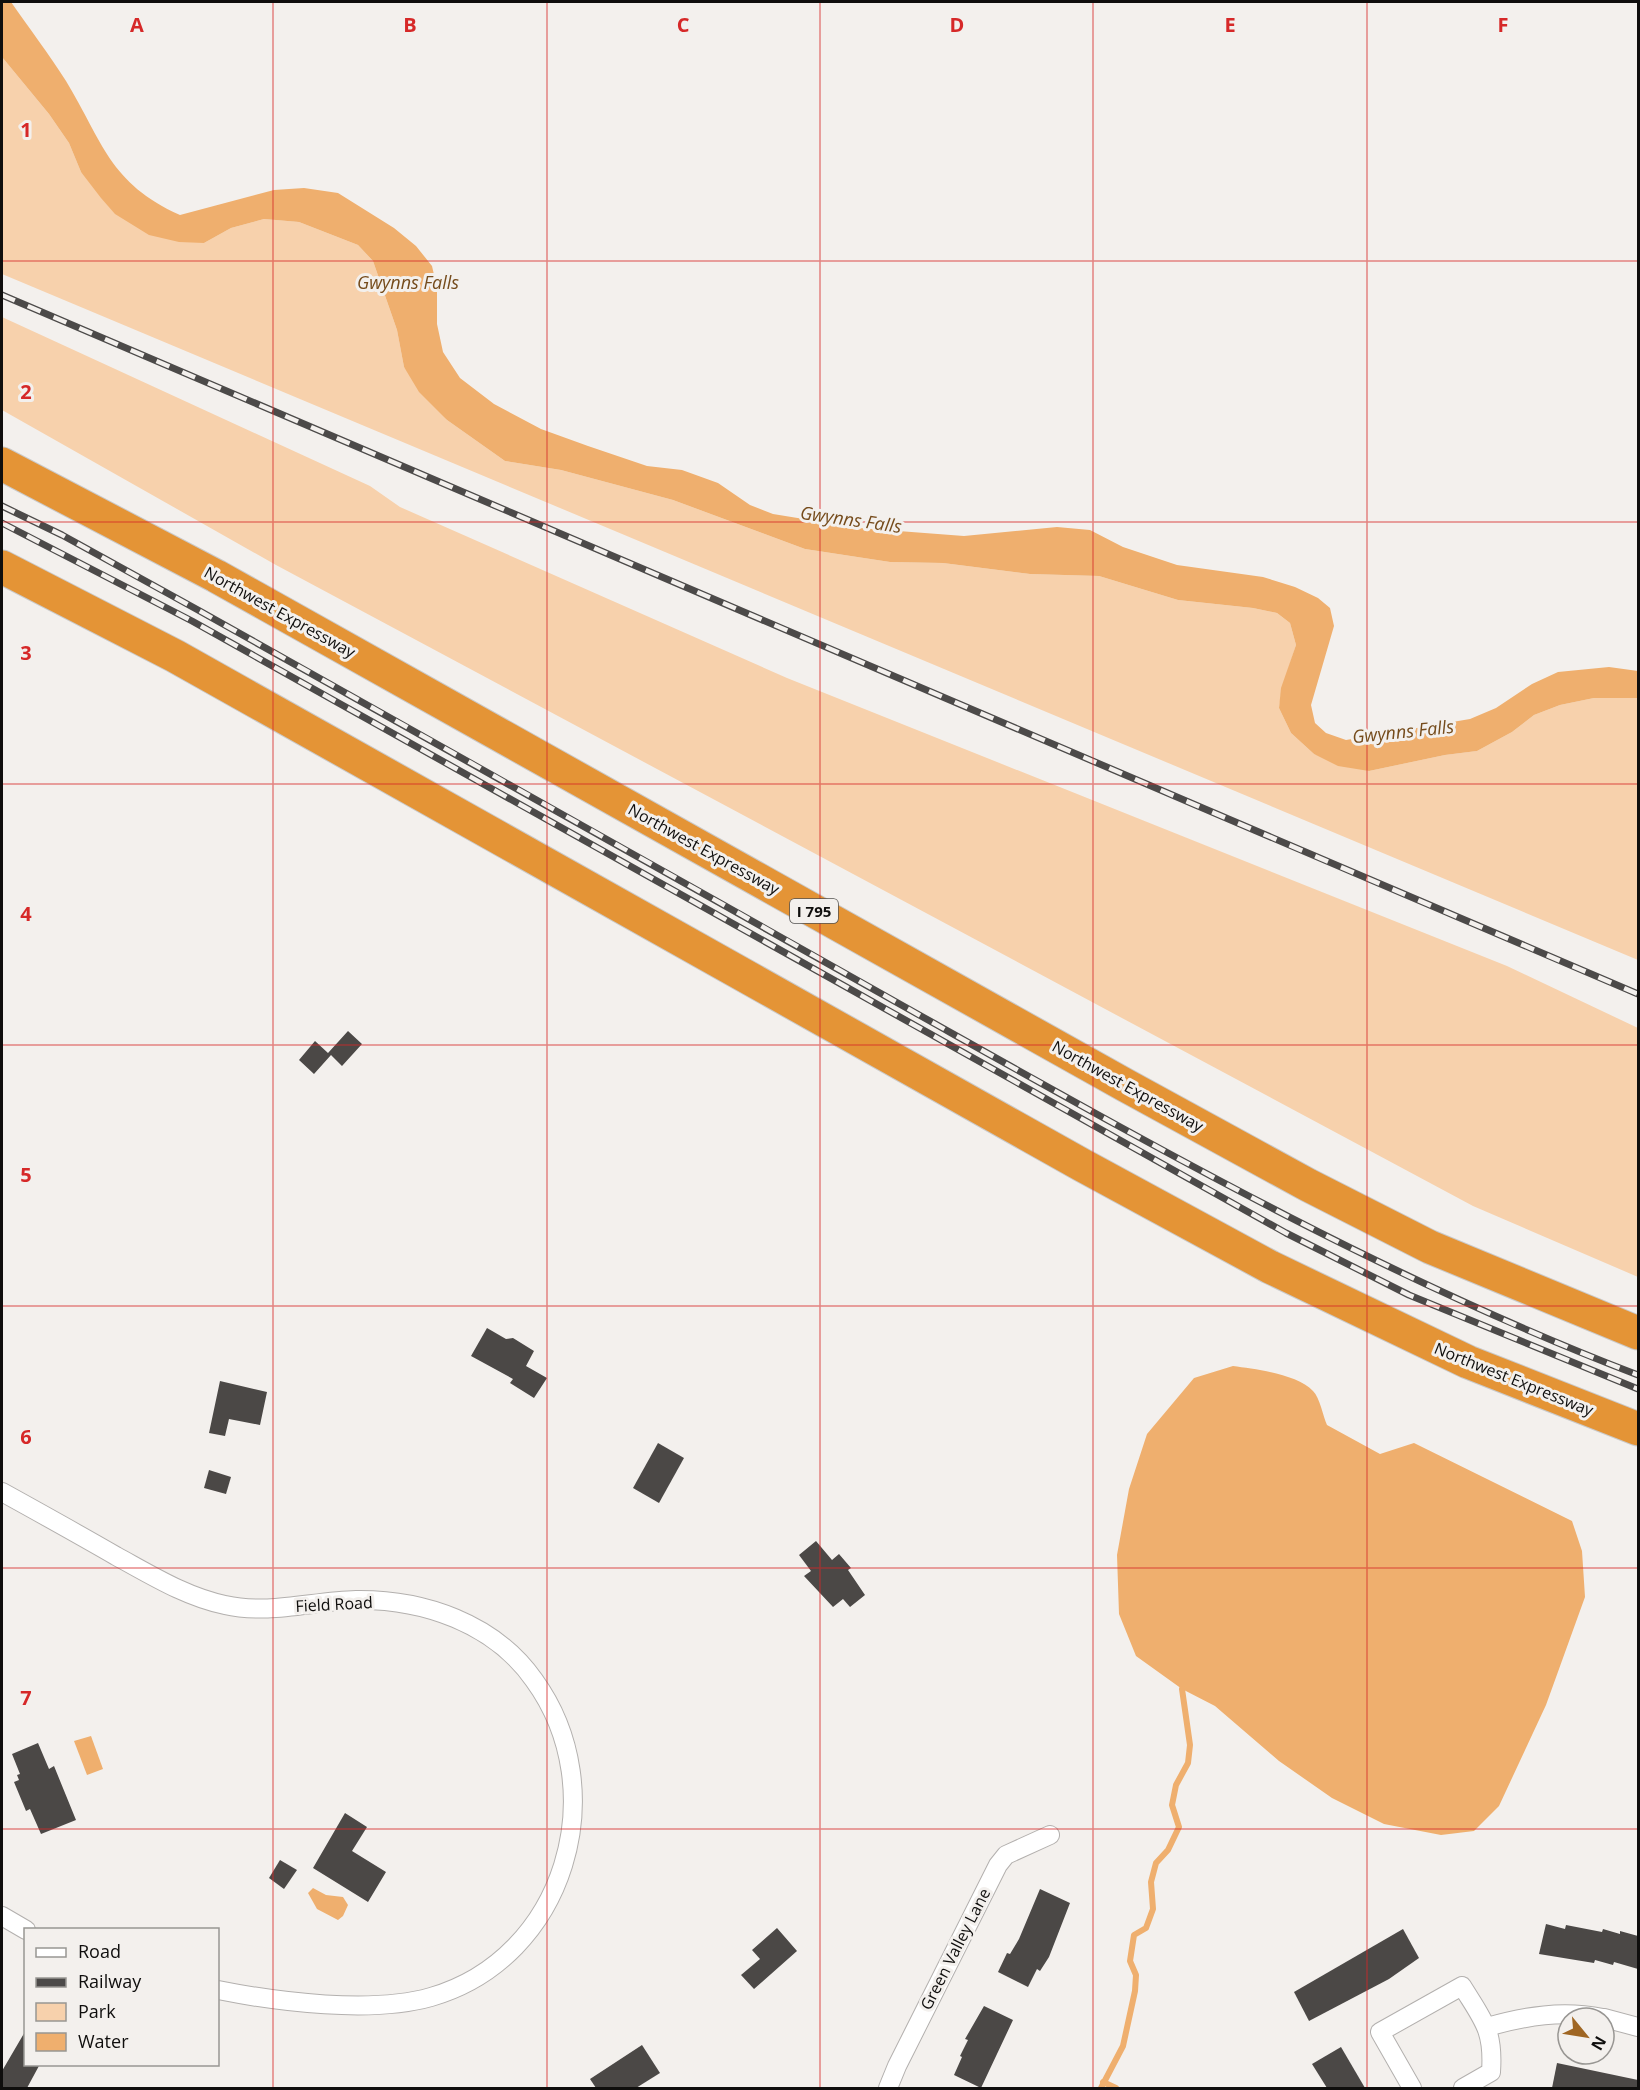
<svg xmlns="http://www.w3.org/2000/svg" width="1640" height="2090" viewBox="0 0 1640 2090" font-family="'Open Sans',sans-serif">
<style>
.green{fill:#f7d1ac}
.water{fill:#efaf6e}
.lines{fill:none;stroke-linecap:round;stroke-linejoin:round}
.stream{stroke:#efaf6e;stroke-width:6}
.building{fill:#4b4846}
.minor-casing{stroke:#b3b0ae;stroke-width:20}
.motorway-casing{stroke:#cacaca;stroke-width:35}
.minor{stroke:#fff;stroke-width:18}
.motorway{stroke:#e49436;stroke-width:33}
.rail-casing{stroke:#4c4a49;stroke-width:7}
.rail{stroke:#f3f0ed;stroke-width:4.5;stroke-dasharray:14;stroke-linecap:butt}
.grid{fill:none;stroke:#d62828;stroke-width:1.5;stroke-opacity:0.55}
.labels{text-anchor:middle;dominant-baseline:central;stroke-width:6;stroke-linejoin:round;paint-order:stroke}
.shield{fill:#f3f0ed;stroke:#535250;stroke-width:1.5}
.shield-label{font-size:15px;font-weight:bold;fill:#0f0e0d}
.street-label{font-size:16px;fill:#0f0e0d;stroke:#f3f0ed}
.water-label{font-size:18px;font-style:italic;fill:#754b1b;stroke:#f3f0ed}
.grid-label{font-size:20px;text-anchor:middle;font-weight:bold;fill:#d62828;stroke:#f3f0ed;stroke-width:6;stroke-linejoin:round;paint-order:stroke}
</style>
<rect width="100%" height="100%" fill="#f3f0ed"/>
<g class="green">
<polygon points="2,57 49,114 69,143 81,172 204,243 231,228 264,219 299,222 358,245 373,261 397,330 404,367 447,420 505,461 561,470 673,500 805,549 890,562 943,563 1030,574 1099,576 1178,600 1253,608 1277,613 1290,623 1296,645 1282,688 1279,708 1291,733 1314,754 1369,771 1445,755 1477,751 1512,732 1534,715 1560,705 1594,698 1638,698 1638,960 2,274"/>
<polygon points="2,317 370,486 400,507 787,678 1507,966 1638,1028 1638,1277 1473,1206 276,565 2,410"/>
</g>
<g class="water">
<path d="M2,2H11C29,28 49,54 66,81C103,142 109,183 180,215L274,190L304,188L338,193L394,228L416,246L432,266L437,288V324L443,352L460,378L494,404L541,429L588,446L647,466L682,470L718,483L750,505L773,514L859,528L964,536L1057,527L1090,530L1123,547L1177,565L1263,577L1295,587L1318,598L1330,608L1334,626L1311,705L1315,723L1326,733L1346,740L1470,719L1496,708L1532,684L1558,672L1609,667L1638,671V698H1594L1560,705L1534,715L1512,732L1477,751L1445,755L1369,771L1338,766L1314,754L1291,733L1279,708L1281,688L1296,645L1290,623L1277,613L1253,608L1178,600L1099,576L1030,574L943,563L890,562L805,549L673,500L561,470L505,461L447,420L419,392L404,367L397,330L373,261L358,245L299,222L264,219L231,228L204,243L179,242L149,235L115,214L101,198L81,172L69,143L49,114L2,57Z"/>
<path d="M1233,1366C1255,1369 1297,1374 1313,1391C1320,1398 1323,1416 1327,1425L1380,1454L1414,1443L1572,1521L1582,1551L1585,1597L1546,1705L1499,1806L1474,1831L1441,1835L1384,1824L1332,1798L1279,1761L1215,1706L1182,1689L1136,1656L1119,1614L1117,1555L1129,1489L1147,1434L1194,1378Z"/>
<polygon points="91,1736 103,1769 87,1775 74,1741"/>
<polygon points="313,1888 326,1895 343,1897 348,1905 343,1916 338,1920 317,1909 308,1893"/>
</g>
<g class="lines">
<g class="stream">
<polyline points="1103,2082 1116,2088"/>
<polyline points="1101,2088 1123,2046 1135,1991 1136,1975 1130,1961 1134,1935 1146,1928 1153,1909 1151,1882 1156,1863 1168,1850 1179,1827 1172,1805 1176,1785 1188,1763 1190,1745 1182,1689"/>
</g>
</g>
<g class="building">
<polygon points="348,1031 362,1044 342,1066 331,1055 314,1074 299,1060 315,1041 328,1053"/>
<polygon points="487,1328 506,1339 513,1338 534,1351 526,1366 547,1378 534,1398 510,1383 513,1379 471,1356"/>
<polygon points="220,1381 267,1392 260,1425 229,1419 225,1436 209,1433"/>
<polygon points="658,1443 684,1458 659,1503 633,1488"/>
<polygon points="209,1470 231,1477 226,1494 204,1488"/>
<polygon points="816,1541 832,1560 839,1554 851,1568 848,1570 865,1595 850,1607 843,1599 833,1607 804,1576 811,1571 799,1555"/>
<polygon points="38,1743 49,1769 54,1766 76,1820 41,1834 30,1809 26,1811 14,1782 19,1780 17,1775 20,1774 12,1754"/>
<polygon points="345,1813 367,1827 352,1851 386,1872 368,1902 313,1868"/>
<polygon points="280,1860 297,1870 284,1889 269,1878"/>
<polygon points="1040,1889 1070,1903 1049,1957 1040,1971 1037,1969 1028,1987 998,1972 1007,1953 1010,1954 1019,1939"/>
<polygon points="1546,1924 1565,1929 1566,1925 1602,1932 1603,1929 1620,1934 1620,1931 1638,1936 1638,1969 1614,1962 1613,1965 1595,1960 1594,1963 1539,1954"/>
<polygon points="777,1928 797,1951 754,1989 741,1975 760,1959 752,1950"/>
<polygon points="1403,1929 1419,1958 1389,1979 1309,2021 1294,1992"/>
<polygon points="984,2006 1013,2020 981,2088 954,2075 962,2057 960,2056 968,2040 965,2039"/>
<polygon points="26,2030 26,2064 40,2064 27,2088 2,2088 2,2071"/>
<polygon points="642,2045 660,2073 636,2088 596,2088 590,2079"/>
<polygon points="1341,2047 1365,2088 1327,2088 1312,2064"/>
<polygon points="1557,2063 1638,2080 1638,2088 1552,2088"/>
</g>
<g class="lines">
<defs>
<g id="minor">
<path d="M2,1492C40,1513 78,1534 116,1556C151,1575 186,1597 225,1605C268,1615 313,1601 356,1600C423,1599 494,1623 534,1680C614,1790 566,1958 431,1997C372,2014 278,2002 218,1990"/>
<polyline points="2,1916 26,1930"/>
<polyline points="1604,2018 1638,2027"/>
<path d="M1487,2027C1526,2016 1562,2010 1603,2018"/>
<polyline points="888,2088 897,2066 998,1865 1006,1855 1050,1835"/>
<path d="M1412,2088L1380,2032L1462,1986C1483,2020 1494,2030 1491,2072L1463,2088"/>
</g>
<g id="motorway">
<polyline points="2,464 216,576 1125,1085 1308,1185 1430,1247 1638,1333"/>
<polyline points="2,567 175,656 1082,1165 1270,1267 1468,1362 1638,1429"/>
</g>
</defs>
<use href="#minor" class="minor-casing"/>
<use href="#motorway" class="motorway-casing"/>
<use href="#minor" class="minor"/>
<use href="#motorway" class="motorway"/>
<defs>
<g id="rail">
<polyline points="2,295 1638,994"/>
<path d="M2,506L62,535L198,610C439,745 680,880 921,1016C1155,1147 1387,1279 1638,1375"/>
<polyline points="2,523 192,621 1286,1233 1409,1295 1638,1389"/>
</g>
</defs>
<use href="#rail" class="rail-casing"/>
<use href="#rail" class="rail"/>
</g>
<path class="grid" d="M273,2V2088M547,2V2088M820,2V2088M1093,2V2088M1367,2V2088M2,261H1638M2,522H1638M2,784H1638M2,1045H1638M2,1306H1638M2,1568H1638M2,1829H1638"/>
<g class="labels">
<rect class="shield" x="790" y="899" width="48" height="24" rx="4.5"/>
<g class="shield-label">
<text x="814" y="911">I 795</text>
</g>
<g class="street-label">
<text transform="translate(280 612) rotate(29)">Northwest Expressway</text>
<text transform="translate(704 849) rotate(29)">Northwest Expressway</text>
<text transform="translate(1128 1086) rotate(29)">Northwest Expressway</text>
<text transform="translate(1514 1379) rotate(22)">Northwest Expressway</text>
<text transform="translate(334 1604) rotate(-3)">Field Road</text>
<text transform="translate(955 1949) rotate(-63)">Green Valley Lane</text>
</g>
<g class="water-label">
<text x="408" y="282">Gwynns Falls</text>
<text transform="translate(851 519) rotate(8)">Gwynns Falls</text>
<text transform="translate(1403 731) rotate(-6)">Gwynns Falls</text>
</g>
</g>
<g class="grid-label">
<text x="137" y="32">A</text>
<text x="410" y="32">B</text>
<text x="683" y="32">C</text>
<text x="957" y="32">D</text>
<text x="1230" y="32">E</text>
<text x="1503" y="32">F</text>
<text x="26" y="137">1</text>
<text x="26" y="399">2</text>
<text x="26" y="660">3</text>
<text x="26" y="921">4</text>
<text x="26" y="1182">5</text>
<text x="26" y="1444">6</text>
<text x="26" y="1705">7</text>
</g>
<rect width="1640" height="2090" fill="none" stroke="#0f0e0d" stroke-width="6"/>
<rect x="24" y="1928" width="195" height="138" fill="#f3f0ed" stroke="#989693" stroke-width="1.5"/>
<rect x="36" y="1948" width="30" height="9" fill="#ffffff" stroke="#989693" stroke-width="1.5"/>
<text x="78" y="1958" font-size="18" fill="#0f0e0d">Road</text>
<rect x="36" y="1978" width="30" height="9" fill="#4c4a49" stroke="#989693" stroke-width="1.5"/>
<text x="78" y="1988" font-size="18" fill="#0f0e0d">Railway</text>
<rect x="36" y="2003" width="30" height="18" fill="#f7d1ac" stroke="#989693" stroke-width="1.5"/>
<text x="78" y="2018" font-size="18" fill="#0f0e0d">Park</text>
<rect x="36" y="2033" width="30" height="18" fill="#efaf6e" stroke="#989693" stroke-width="1.5"/>
<text x="78" y="2048" font-size="18" fill="#0f0e0d">Water</text>
<g transform="translate(1586 2036) rotate(120)"><circle r="28" fill="#f3f0ed" stroke="#989693" stroke-width="1.5"/>
<path d="M0-4.5L10 22L0 15L-10 22Z" fill="#9f6623"/>
<text y="-9" font-size="16" font-weight="bold" text-anchor="middle" fill="#0f0e0d">N</text>
</g>
</svg>
